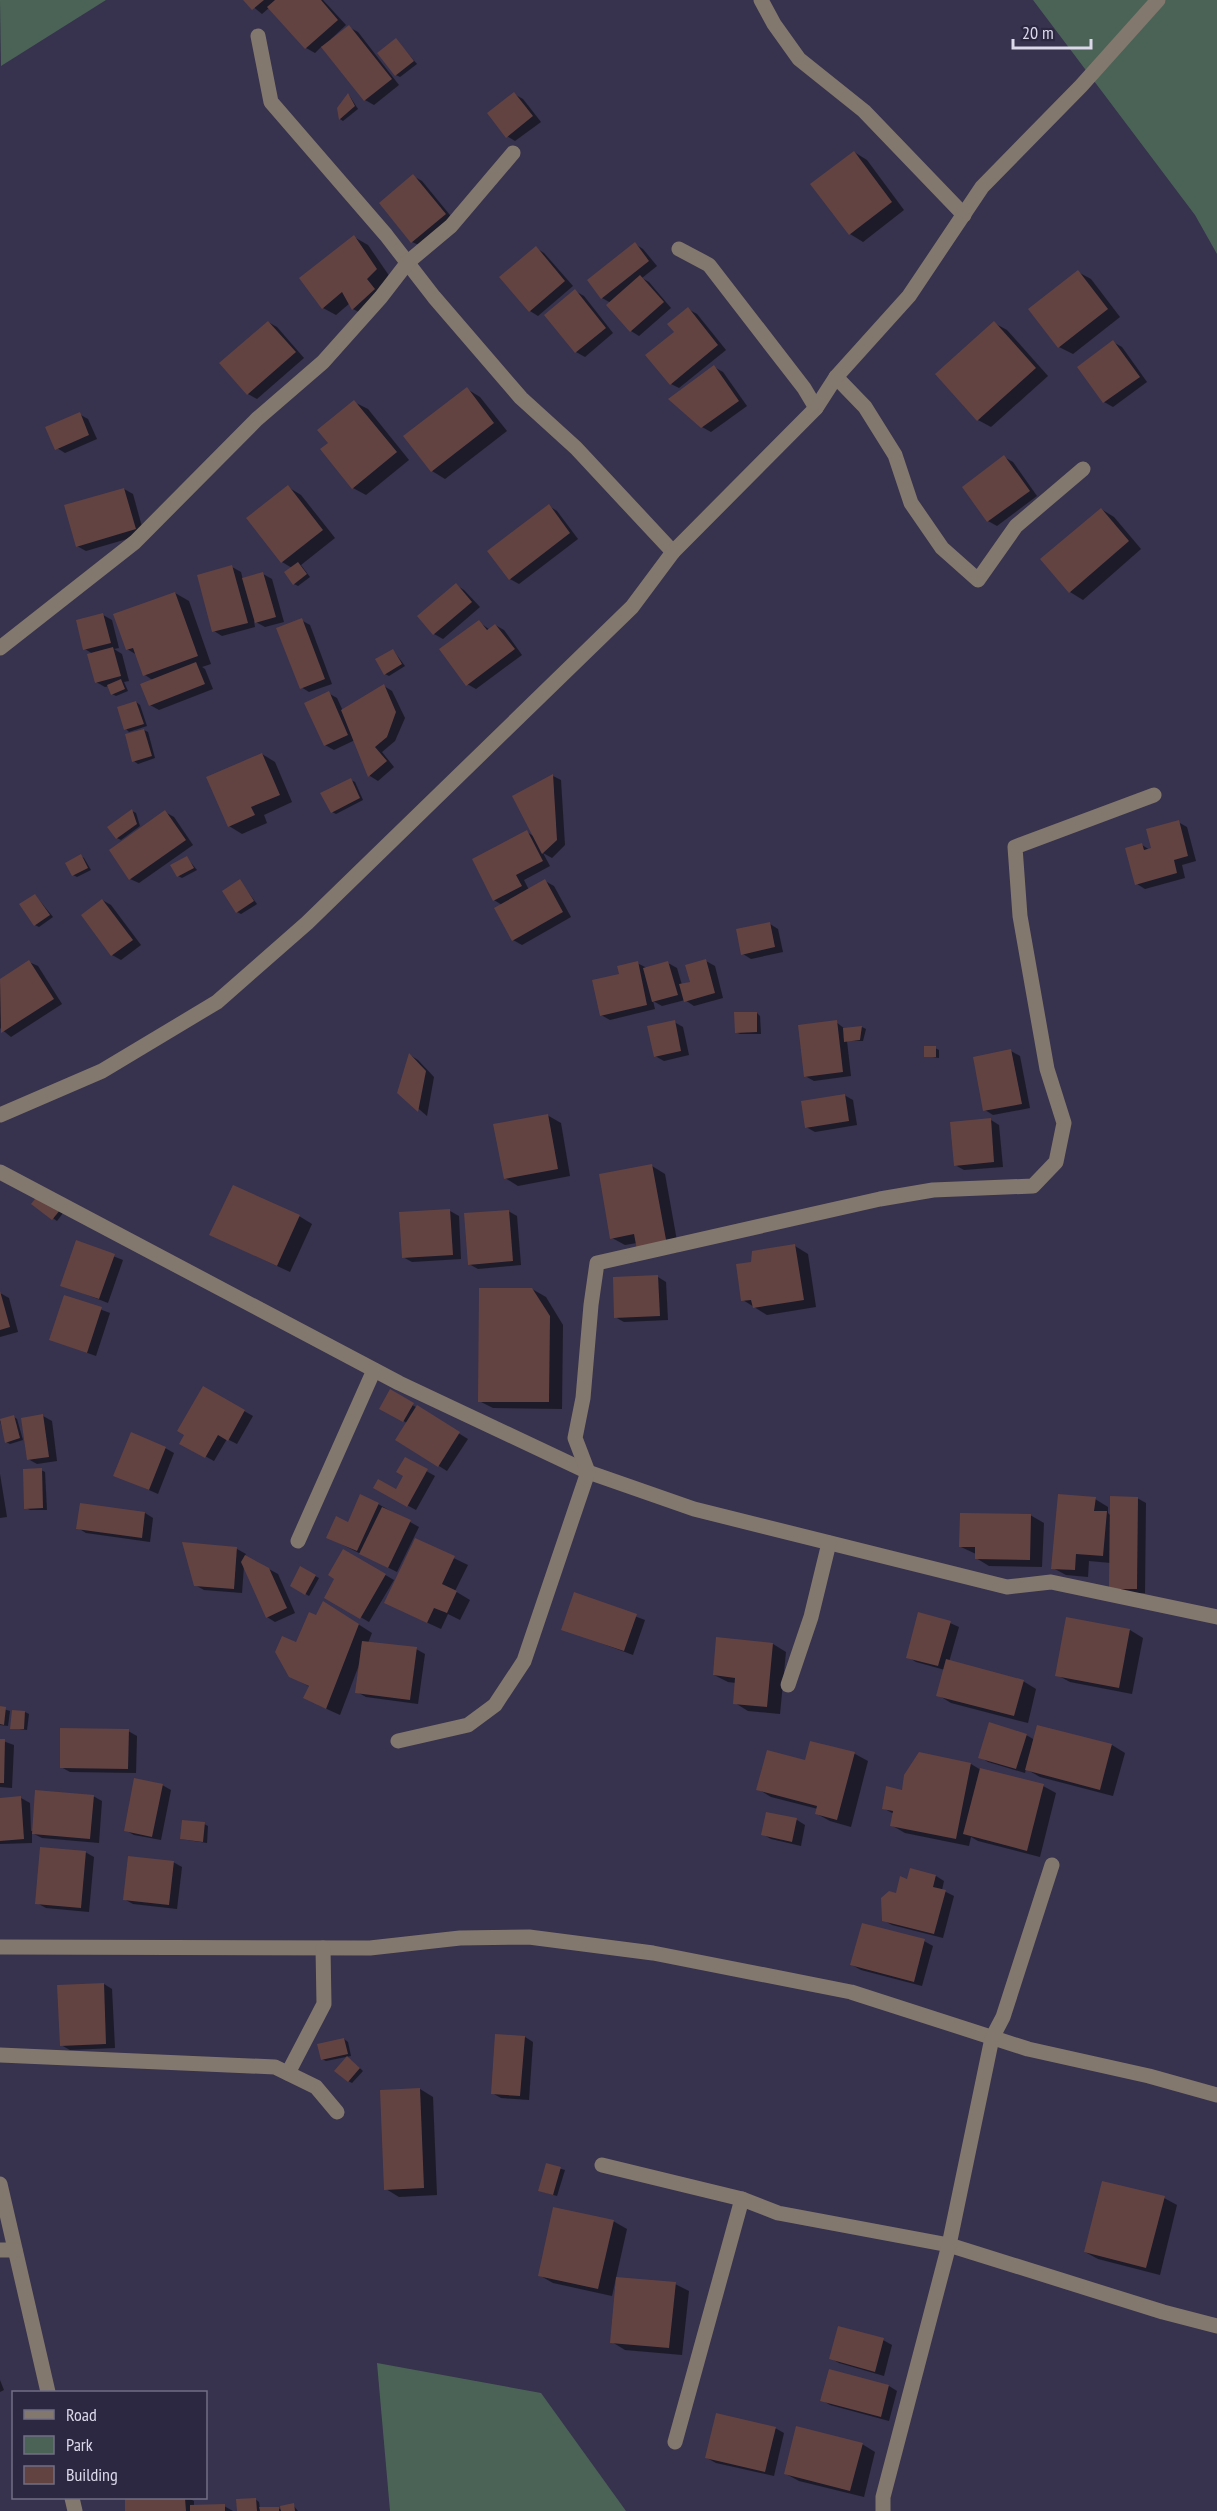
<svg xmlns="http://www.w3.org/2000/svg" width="1217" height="2511" viewBox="0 0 1217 2511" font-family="'PT Sans Narrow',sans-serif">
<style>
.green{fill:#4b6356}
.shadow{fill:#0007}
.building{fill:#624342}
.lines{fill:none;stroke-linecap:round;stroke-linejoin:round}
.minor{stroke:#83786d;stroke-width:15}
</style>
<rect width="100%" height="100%" fill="#37324d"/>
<g class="green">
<polygon points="0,0 106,0 1,66"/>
<polygon points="1033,0 1217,0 1217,254 1195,215"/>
<polygon points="377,2363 541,2393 626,2511 390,2511"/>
</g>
<g class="shadow">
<polygon points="245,0 323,0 346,25 331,39 332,41 349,27 358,32 399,85 374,105 365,100 322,46 315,53 306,48 270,7 262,14"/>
<polygon points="396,40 417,64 400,77 396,75"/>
<polygon points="514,94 523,99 541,122 515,141 507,136"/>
<polygon points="349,95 358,109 343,121 340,119 339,108"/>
<polygon points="854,152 867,160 904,210 863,242 850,234"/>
<polygon points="413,176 422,181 454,220 421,246 412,242"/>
<polygon points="354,237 368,245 390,277 379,287 387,297 366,316 353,309 350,303 336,315 323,308"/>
<polygon points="635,244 643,249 657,266 642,278 649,282 671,308 639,336 631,331 611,303 602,298"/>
<polygon points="536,248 544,253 573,286 538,316 530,311"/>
<polygon points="1078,272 1091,279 1120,317 1073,354 1059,347"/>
<polygon points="575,291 584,296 613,333 585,357 576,352"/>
<polygon points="688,309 697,314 726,350 679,388 671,384 676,332"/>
<polygon points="268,322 277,327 304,358 257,399 248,394 222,363"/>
<polygon points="994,323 1007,330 1048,376 991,427 978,420"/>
<polygon points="1113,342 1122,347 1147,382 1113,407 1104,402"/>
<polygon points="714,367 723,372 747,406 711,432 702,427"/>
<polygon points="467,389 480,397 507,431 445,479 432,471"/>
<polygon points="354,402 368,409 409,460 366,495 353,488 330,444"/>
<polygon points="79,414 88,419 97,439 65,453 57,448"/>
<polygon points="1004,457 1013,462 1037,496 997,526 988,521"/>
<polygon points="288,487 301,495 335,538 301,565 310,577 298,586 294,584 292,568 282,562"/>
<polygon points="124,489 133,494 144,534 86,551 77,546"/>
<polygon points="549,506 557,511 578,539 519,584 510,579"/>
<polygon points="1101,509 1114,517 1141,549 1083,600 1070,592"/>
<polygon points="232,567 241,572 243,580 263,574 272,579 284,622 265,627 254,621 255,627 222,636 214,631"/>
<polygon points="456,585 464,590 480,607 443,639 434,634 419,617"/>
<polygon points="175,593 189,601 211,664 202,667 205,669 213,689 159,710 150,705 154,681 145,675 137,655 127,649"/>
<polygon points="103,615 112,620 119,648 114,649 122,654 129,681 124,682 128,691 116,696 112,694 109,686 105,687 96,682 93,654 85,649"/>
<polygon points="301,620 310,625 332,684 309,692 301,687"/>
<polygon points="479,622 490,630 495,625 504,630 522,655 476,689 467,684"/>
<polygon points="393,650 405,666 389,676 385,674"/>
<polygon points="384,686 392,691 405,718 395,741 382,752 394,767 378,781 370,776 355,740 334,750 325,745 328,693 337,698 343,711"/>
<polygon points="136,702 140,705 147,726 129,732 126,729"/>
<polygon points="144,730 148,732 155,758 138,764 134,761"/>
<polygon points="262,754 275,762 292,802 264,815 267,823 242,834 229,826"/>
<polygon points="553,776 561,780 565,845 552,858 543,853 550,866 524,880 529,890 545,881 554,886 571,917 522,945 513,940 502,905 494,900 527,832 535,837"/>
<polygon points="351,780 355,782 363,800 336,814 332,812"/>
<polygon points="132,811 136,813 140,826 121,840 117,838"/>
<polygon points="165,812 174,817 193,845 139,883 130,879"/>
<polygon points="1178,822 1187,827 1196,861 1182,865 1185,878 1145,889 1137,884 1142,845 1150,850"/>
<polygon points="81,856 84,858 91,870 77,877 73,875"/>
<polygon points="187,858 197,870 182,878 178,876"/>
<polygon points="240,881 257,904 241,914 237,912"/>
<polygon points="35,895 53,917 39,927 35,925"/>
<polygon points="102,900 111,905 141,945 121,960 112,955 83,915"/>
<polygon points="770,924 778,929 783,952 751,959 743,954"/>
<polygon points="706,961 715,966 723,998 694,1006 685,1000 662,1006 653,1001 655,1009 610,1020 601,1015 620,975 637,963 647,968 668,963 677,968 682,985 691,983"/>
<polygon points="29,962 38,966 62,1004 11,1037 0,1028 0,980"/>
<polygon points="757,1013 760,1016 761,1034 740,1034 736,1032"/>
<polygon points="674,1022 683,1027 689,1055 664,1061 655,1056"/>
<polygon points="836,1022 845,1029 862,1027 866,1029 863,1041 847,1041 851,1076 814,1081 805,1076"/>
<polygon points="935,1048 939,1050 939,1058 926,1056"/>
<polygon points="1011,1051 1020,1056 1030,1108 993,1115 985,1110"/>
<polygon points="410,1055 418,1060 434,1077 427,1116 399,1092"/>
<polygon points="844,1095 853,1100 857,1125 815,1132 806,1127"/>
<polygon points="547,1115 561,1123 570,1176 518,1186 505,1178"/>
<polygon points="991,1120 999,1125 1003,1167 964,1170 955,1165"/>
<polygon points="652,1166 665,1174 679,1252 651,1257 637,1243 625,1245 612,1238"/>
<polygon points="39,1196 63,1213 57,1221 33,1204"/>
<polygon points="450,1211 459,1216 461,1259 412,1262 403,1257"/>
<polygon points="508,1211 517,1216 521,1265 478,1269 469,1264"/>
<polygon points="299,1216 312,1224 290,1272 211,1235"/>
<polygon points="77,1242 123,1260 108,1303 62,1285"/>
<polygon points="795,1246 808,1254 816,1307 767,1315 743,1300"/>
<polygon points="658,1277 666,1282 668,1320 624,1322 615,1317"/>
<polygon points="532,1289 546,1297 563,1325 562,1409 493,1408 479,1401"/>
<polygon points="0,1293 9,1298 18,1332 0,1337"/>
<polygon points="65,1296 110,1313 96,1356 51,1340"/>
<polygon points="203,1388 253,1416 237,1444 227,1439 214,1461 181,1443"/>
<polygon points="391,1392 468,1439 447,1471 397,1440 407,1423 381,1408"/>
<polygon points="43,1416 52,1421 57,1461 37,1464 28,1459"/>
<polygon points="14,1417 17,1419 23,1440 10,1444 6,1442 0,1421"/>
<polygon points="165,1448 174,1453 158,1494 115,1475"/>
<polygon points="405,1459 435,1476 416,1510 375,1488 397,1491 405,1476"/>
<polygon points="41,1470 45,1472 47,1510 30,1510 26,1508"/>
<polygon points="0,1474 7,1517 0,1518"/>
<polygon points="1137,1498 1146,1503 1145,1593 1120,1593 1111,1563 1089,1561 1088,1577 1066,1575 1053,1568 1095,1499 1108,1507 1108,1513 1111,1516"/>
<polygon points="378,1504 419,1527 397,1572 337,1542 349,1524"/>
<polygon points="145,1513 153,1518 150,1542 86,1533 78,1528"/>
<polygon points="1030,1515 1044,1523 1042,1567 989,1566 976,1558 976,1554 961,1547"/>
<polygon points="416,1540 468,1565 455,1591 470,1600 460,1620 448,1614 441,1629 400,1610"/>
<polygon points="184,1544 237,1549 246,1554 245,1556 278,1574 295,1613 275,1622 267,1617 244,1566 242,1593 204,1590 195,1585"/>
<polygon points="344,1551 394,1580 369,1622 326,1597 336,1578"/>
<polygon points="301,1569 319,1578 309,1596 292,1586"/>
<polygon points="575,1594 645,1620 633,1655 563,1629"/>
<polygon points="336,1610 372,1633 368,1643 416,1649 425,1654 418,1704 366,1697 357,1692 359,1665 340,1715 318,1705 310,1687 290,1676 296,1644 317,1617"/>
<polygon points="950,1623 959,1627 949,1662 1023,1681 1036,1689 1028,1723 951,1703 938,1695 945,1670 916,1662 908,1657"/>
<polygon points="1130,1630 1143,1638 1132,1694 1070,1682 1057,1675"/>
<polygon points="718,1639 773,1644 786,1652 780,1714 748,1711 735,1703 736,1683 728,1682 714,1675"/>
<polygon points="0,1708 10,1711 8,1726 0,1725"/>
<polygon points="25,1712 29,1714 27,1730 12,1728"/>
<polygon points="128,1731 137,1736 136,1773 70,1772 61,1767"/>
<polygon points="1026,1735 1035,1740 1112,1745 1125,1753 1113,1796 1040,1777 1026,1769 1025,1773 988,1762 980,1757"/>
<polygon points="0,1740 14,1745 12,1788 0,1787"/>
<polygon points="811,1743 855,1754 868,1761 851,1827 830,1821 817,1814 818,1809 771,1797 758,1789 807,1762"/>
<polygon points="920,1754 971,1764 981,1770 1043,1786 1056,1793 1040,1857 978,1841 971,1837 969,1846 905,1833 891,1825 894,1814 883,1808 903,1791"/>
<polygon points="162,1785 171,1790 161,1840 134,1835 125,1830"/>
<polygon points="93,1796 102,1801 99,1843 42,1838 32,1833 32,1843 0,1844 0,1800 21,1798 30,1803 31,1831 33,1831"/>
<polygon points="797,1820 805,1825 801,1846 771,1839 762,1834"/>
<polygon points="204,1824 208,1826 207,1843 181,1839"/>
<polygon points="85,1852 94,1857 89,1912 46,1908 37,1903"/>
<polygon points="173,1862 182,1867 177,1909 133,1904 124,1899"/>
<polygon points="911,1870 936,1876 944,1881 942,1890 954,1896 943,1938 892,1925 883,1920 897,1894 909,1881"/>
<polygon points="924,1941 933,1946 922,1986 861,1970 852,1965"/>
<polygon points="104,1984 112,1989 115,2048 70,2050 61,2045"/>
<polygon points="525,2037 533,2042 529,2100 501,2098 492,2093"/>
<polygon points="344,2039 348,2042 351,2056 326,2061 322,2059"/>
<polygon points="351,2060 363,2071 352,2083 348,2081"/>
<polygon points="420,2089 433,2097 437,2195 399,2197 386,2189"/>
<polygon points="547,2165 565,2170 557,2196 540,2191"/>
<polygon points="1164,2198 1177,2205 1160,2275 1098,2259 1085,2252"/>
<polygon points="613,2221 627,2229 612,2296 553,2283 539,2275"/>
<polygon points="675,2284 689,2291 682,2355 625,2350 612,2342"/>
<polygon points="883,2340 892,2345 884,2376 839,2363 830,2358"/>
<polygon points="830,2371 889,2386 897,2391 889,2421 830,2405 822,2400"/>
<polygon points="0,2380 4,2390 0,2392"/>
<polygon points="775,2428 784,2433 774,2476 716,2463 707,2458"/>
<polygon points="862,2444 875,2452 864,2497 799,2481 786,2474"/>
<polygon points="126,2498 188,2498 194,2501 194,2506 224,2506 233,2511 127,2511"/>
<polygon points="255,2499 259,2502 260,2509 278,2508 283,2511 293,2505 298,2511 239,2511"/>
</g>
<g class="building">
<polygon points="243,0 264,0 252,10"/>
<polygon points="275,0 321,0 338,20 305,49 267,7"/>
<polygon points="349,25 392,79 364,101 321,47"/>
<polygon points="396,38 414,61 395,76 377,53"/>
<polygon points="514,92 533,116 506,138 487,113"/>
<polygon points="348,93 355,106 339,120 337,108"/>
<polygon points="854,151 892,202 849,235 810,184"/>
<polygon points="413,174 446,214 411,243 379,203"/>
<polygon points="354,235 377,269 367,279 375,289 352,310 342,292 322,309 299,278"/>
<polygon points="635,242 649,261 601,299 587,280"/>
<polygon points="536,246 565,281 529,312 499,277"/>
<polygon points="1078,270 1108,309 1058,348 1028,309"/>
<polygon points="640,275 664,302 630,332 606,305"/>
<polygon points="575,289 606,328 575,353 544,315"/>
<polygon points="688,307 718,345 670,385 645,355 674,332 667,324"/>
<polygon points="268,321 296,352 247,395 219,363"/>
<polygon points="994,321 1036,368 977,421 935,374"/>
<polygon points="1113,340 1140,377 1103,403 1077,367"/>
<polygon points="714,365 739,401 701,428 668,399"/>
<polygon points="467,387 494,423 431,472 403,436"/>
<polygon points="354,400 397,452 352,489 320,449 328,443 317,430"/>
<polygon points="80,412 89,435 55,450 45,427"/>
<polygon points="1004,455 1030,491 987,522 962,487"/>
<polygon points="288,485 323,530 281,563 246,518"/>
<polygon points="124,488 136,529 76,547 64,505"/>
<polygon points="549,504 570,533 509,580 487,551"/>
<polygon points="1101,508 1129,541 1069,593 1040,559"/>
<polygon points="298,562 307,574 293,585 284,572"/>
<polygon points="232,565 248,623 212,632 197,575"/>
<polygon points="263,572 276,617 255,623 242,578"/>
<polygon points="456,583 472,602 433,635 417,616"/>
<polygon points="175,592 198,656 143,676 133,648 126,650 113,614"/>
<polygon points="103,613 111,643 83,650 76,620"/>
<polygon points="302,618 325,679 300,689 276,628"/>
<polygon points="479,620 487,630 495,624 515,649 466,686 439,649"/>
<polygon points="113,647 121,676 95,683 87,654"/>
<polygon points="393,649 402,664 384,675 375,659"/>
<polygon points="196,662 205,684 149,706 140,684"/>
<polygon points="121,679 125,689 111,695 107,685"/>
<polygon points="384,684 396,712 387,737 375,747 387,761 368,777 341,710"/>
<polygon points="329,691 348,735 324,746 304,703"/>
<polygon points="136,701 144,724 124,730 117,707"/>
<polygon points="144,729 152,756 132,762 125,734"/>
<polygon points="262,753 280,795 251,807 255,815 228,827 206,777"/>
<polygon points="553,774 557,840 542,854 512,796"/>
<polygon points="351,778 360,798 331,813 320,793"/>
<polygon points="132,809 137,824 116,839 107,827"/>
<polygon points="165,810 186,840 129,880 109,850"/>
<polygon points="1179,820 1188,856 1174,860 1177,873 1135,885 1125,848 1142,843 1144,850 1151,848 1146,829"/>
<polygon points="527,830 543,861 516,875 522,886 493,901 472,859"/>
<polygon points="81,854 88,868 72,876 65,863"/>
<polygon points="187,856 194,868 177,877 170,865"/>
<polygon points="240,879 254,901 236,913 222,891"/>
<polygon points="545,879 563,912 512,941 494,908"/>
<polygon points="35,894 50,915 34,926 19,904"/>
<polygon points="102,899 133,940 111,956 81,915"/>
<polygon points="770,922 775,947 741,955 736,929"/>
<polygon points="706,959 715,993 684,1002 679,984 690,982 685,965"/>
<polygon points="29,960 54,999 1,1033 0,979"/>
<polygon points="638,961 647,1005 600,1016 592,980 619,974 617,966"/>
<polygon points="668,961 678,995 652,1002 643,968"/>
<polygon points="734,1012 757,1012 757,1032 735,1033"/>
<polygon points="675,1020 681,1051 654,1057 647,1026"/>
<polygon points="837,1020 843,1072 804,1077 798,1025"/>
<polygon points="862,1026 860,1040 844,1042 843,1028"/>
<rect x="924" y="1046" width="12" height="11"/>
<polygon points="1011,1049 1022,1104 983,1111 973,1057"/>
<polygon points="409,1053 426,1071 418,1112 397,1093"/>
<polygon points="845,1094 849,1121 805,1128 801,1101"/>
<polygon points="548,1114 558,1169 504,1179 493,1124"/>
<polygon points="991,1118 994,1162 954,1166 950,1122"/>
<polygon points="652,1164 667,1245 637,1250 634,1234 610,1239 599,1174"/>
<polygon points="233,1185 300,1215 277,1266 209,1235"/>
<polygon points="39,1194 60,1210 52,1220 31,1204"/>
<polygon points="450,1209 453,1255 402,1258 399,1212"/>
<polygon points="509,1210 513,1261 468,1265 464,1213"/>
<polygon points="76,1240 115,1254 99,1299 60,1286"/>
<polygon points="795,1244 804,1300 753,1308 751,1300 741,1301 736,1264 751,1262 752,1251"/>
<polygon points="658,1275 660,1316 614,1318 613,1277"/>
<polygon points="479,1288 532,1288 550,1316 549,1402 478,1402"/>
<polygon points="0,1291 10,1327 0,1330"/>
<polygon points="64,1295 102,1307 87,1353 49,1340"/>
<polygon points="203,1386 245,1410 228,1441 218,1435 205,1458 179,1444 184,1435 177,1431"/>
<polygon points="390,1389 414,1403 403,1422 379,1409"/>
<polygon points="417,1405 460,1432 438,1467 395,1440"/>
<polygon points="43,1414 49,1457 27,1460 21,1418"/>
<polygon points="14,1415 20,1438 5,1443 0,1419"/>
<polygon points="131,1432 166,1447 149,1490 113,1476"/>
<polygon points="405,1457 428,1469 407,1507 373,1488 378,1479 396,1489 403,1476 396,1472"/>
<polygon points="42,1468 43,1508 24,1509 23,1469"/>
<polygon points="360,1494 379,1503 357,1551 326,1538 336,1516 348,1522"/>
<polygon points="1058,1494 1096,1497 1094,1511 1107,1511 1103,1556 1076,1554 1075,1570 1051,1569"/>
<polygon points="1110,1496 1138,1497 1137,1589 1109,1589"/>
<polygon points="80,1503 145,1512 142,1538 76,1529"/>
<polygon points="382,1507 411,1520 388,1568 359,1554"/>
<polygon points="960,1513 1031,1514 1030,1560 975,1559 975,1547 959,1547"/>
<polygon points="415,1538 455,1556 442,1584 457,1591 447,1613 434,1608 427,1623 384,1603"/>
<polygon points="182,1542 237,1547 234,1589 194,1586"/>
<polygon points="343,1549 386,1574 360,1619 324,1598 334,1579 328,1575"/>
<polygon points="245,1555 269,1568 287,1608 266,1618 241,1562"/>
<polygon points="300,1566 316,1575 305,1595 290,1586"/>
<polygon points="574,1592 637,1614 624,1651 561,1630"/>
<polygon points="323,1601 359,1624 326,1709 303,1698 309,1686 289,1677 275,1652 282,1636 296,1642 309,1612 316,1615"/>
<polygon points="918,1612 951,1621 938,1666 906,1658"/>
<polygon points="1066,1617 1130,1629 1119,1688 1055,1676"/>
<polygon points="716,1637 773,1643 767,1707 733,1704 735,1678 713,1675"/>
<polygon points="362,1641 417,1647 410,1700 355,1693"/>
<polygon points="946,1659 1024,1680 1014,1716 936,1696"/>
<polygon points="0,1706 6,1707 4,1725 0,1724"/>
<polygon points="12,1710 25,1711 24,1729 10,1729"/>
<polygon points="989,1722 1027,1734 1016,1769 978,1758"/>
<polygon points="1037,1725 1112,1744 1100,1790 1025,1770"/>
<polygon points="60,1728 129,1729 128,1769 60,1768"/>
<polygon points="0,1739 5,1739 4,1783 0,1783"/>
<polygon points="810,1741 855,1752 837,1820 815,1814 817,1806 756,1790 767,1750 805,1760"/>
<polygon points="919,1752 971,1763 956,1839 890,1826 893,1811 882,1809 886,1786 902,1790 904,1775"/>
<polygon points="980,1768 1044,1784 1027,1851 963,1834"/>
<polygon points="134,1778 163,1784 152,1837 124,1831"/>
<polygon points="35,1790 94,1795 90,1839 32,1834"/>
<polygon points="21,1796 24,1839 0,1841 0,1798"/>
<polygon points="766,1812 797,1818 792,1842 761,1835"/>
<polygon points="182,1820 205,1822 203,1842 180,1839"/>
<polygon points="40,1847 86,1851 81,1908 35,1904"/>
<polygon points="128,1856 174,1861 169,1905 123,1900"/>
<polygon points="910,1868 936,1875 933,1887 946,1890 934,1934 882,1921 881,1898 889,1891 896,1893 900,1876 907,1879"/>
<polygon points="862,1923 925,1939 914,1982 850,1965"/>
<polygon points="104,1983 106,2044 60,2046 57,1985"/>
<polygon points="495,2034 525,2036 520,2096 491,2094"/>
<polygon points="344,2038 348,2054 321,2060 317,2044"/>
<polygon points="347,2056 360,2068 348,2082 334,2071"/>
<polygon points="420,2088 424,2188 384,2190 380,2090"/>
<polygon points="546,2163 561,2167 553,2195 538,2191"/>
<polygon points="1102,2181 1165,2196 1146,2268 1084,2252"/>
<polygon points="553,2207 614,2220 598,2289 538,2276"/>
<polygon points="616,2277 676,2282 669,2348 610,2343"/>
<polygon points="838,2326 884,2338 875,2372 829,2359"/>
<polygon points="829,2369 889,2385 881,2417 820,2401"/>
<polygon points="716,2413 776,2427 765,2472 705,2458"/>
<polygon points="796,2426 863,2443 850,2491 784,2474"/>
<polygon points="125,2498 185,2498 186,2511 125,2511"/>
<polygon points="256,2498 257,2511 237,2511 236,2499"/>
<polygon points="294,2503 295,2511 281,2511 280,2506"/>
<polygon points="225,2504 225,2511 190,2511 190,2505"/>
<polygon points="259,2507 279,2507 279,2511 260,2511"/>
</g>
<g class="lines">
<g class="minor">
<polyline points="761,0 774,24 799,59 864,111 964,215"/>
<polyline points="258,36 271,102 386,235 434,297 521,398 576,448 673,552"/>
<polyline points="679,249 709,265 804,388 816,408"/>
<polyline points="836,377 865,407 895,455 911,503 942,548 978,580 1016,526 1083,469"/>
<polyline points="0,648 135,542 257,419 323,362 381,297 408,262 451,226 513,153"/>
<polyline points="0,1115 102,1071 217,1002 307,923 632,607 673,552 816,408 836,377 909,296 982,187 1081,86 1158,0"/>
<polyline points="0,1172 399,1383 588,1472 694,1509 1007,1587 1051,1582 1217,1617"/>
<polyline points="298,1541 374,1370"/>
<polyline points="788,1685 811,1617 829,1543"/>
<polyline points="398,1741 468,1725 495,1705 524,1661 588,1472 575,1438 583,1398 591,1305 597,1263 880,1199 933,1190 1033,1186 1056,1162 1064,1123 1047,1069 1020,916 1015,847 1154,795"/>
<polyline points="0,1947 370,1948 460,1938 529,1937 653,1953 851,1992 1028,2049 1149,2076 1217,2095"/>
<polyline points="0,2055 275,2067 316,2087 337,2112"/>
<polyline points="288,2073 324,2004 323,1948"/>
<polyline points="602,2165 742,2199 778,2213 949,2245 1163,2312 1217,2326"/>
<polyline points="0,2184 48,2392"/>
<polyline points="0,2250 15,2250"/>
<polyline points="675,2442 742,2199"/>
<polyline points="72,2498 75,2511"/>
<polyline points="883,2511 883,2497 949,2245 992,2038 1003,2017 1052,1865"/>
</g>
</g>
<rect x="12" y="2391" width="195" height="108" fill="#2d2842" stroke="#726e85" stroke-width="1.5"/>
<rect x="24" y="2410" width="30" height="9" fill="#83786d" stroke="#726e85" stroke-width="1.5"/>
<text x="66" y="2421" font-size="18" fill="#dad8e9">Road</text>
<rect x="24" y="2436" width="30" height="18" fill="#4b6356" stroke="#726e85" stroke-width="1.5"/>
<text x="66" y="2451" font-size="18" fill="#dad8e9">Park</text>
<rect x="24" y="2466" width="30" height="18" fill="#624342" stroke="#726e85" stroke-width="1.5"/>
<text x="66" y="2481" font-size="18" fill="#dad8e9">Building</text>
<path d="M1013 39v9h78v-9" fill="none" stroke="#dad8e9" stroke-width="3"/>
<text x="1022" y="39" font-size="18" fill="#dad8e9" stroke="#2d2842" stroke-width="4.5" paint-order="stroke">20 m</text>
</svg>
